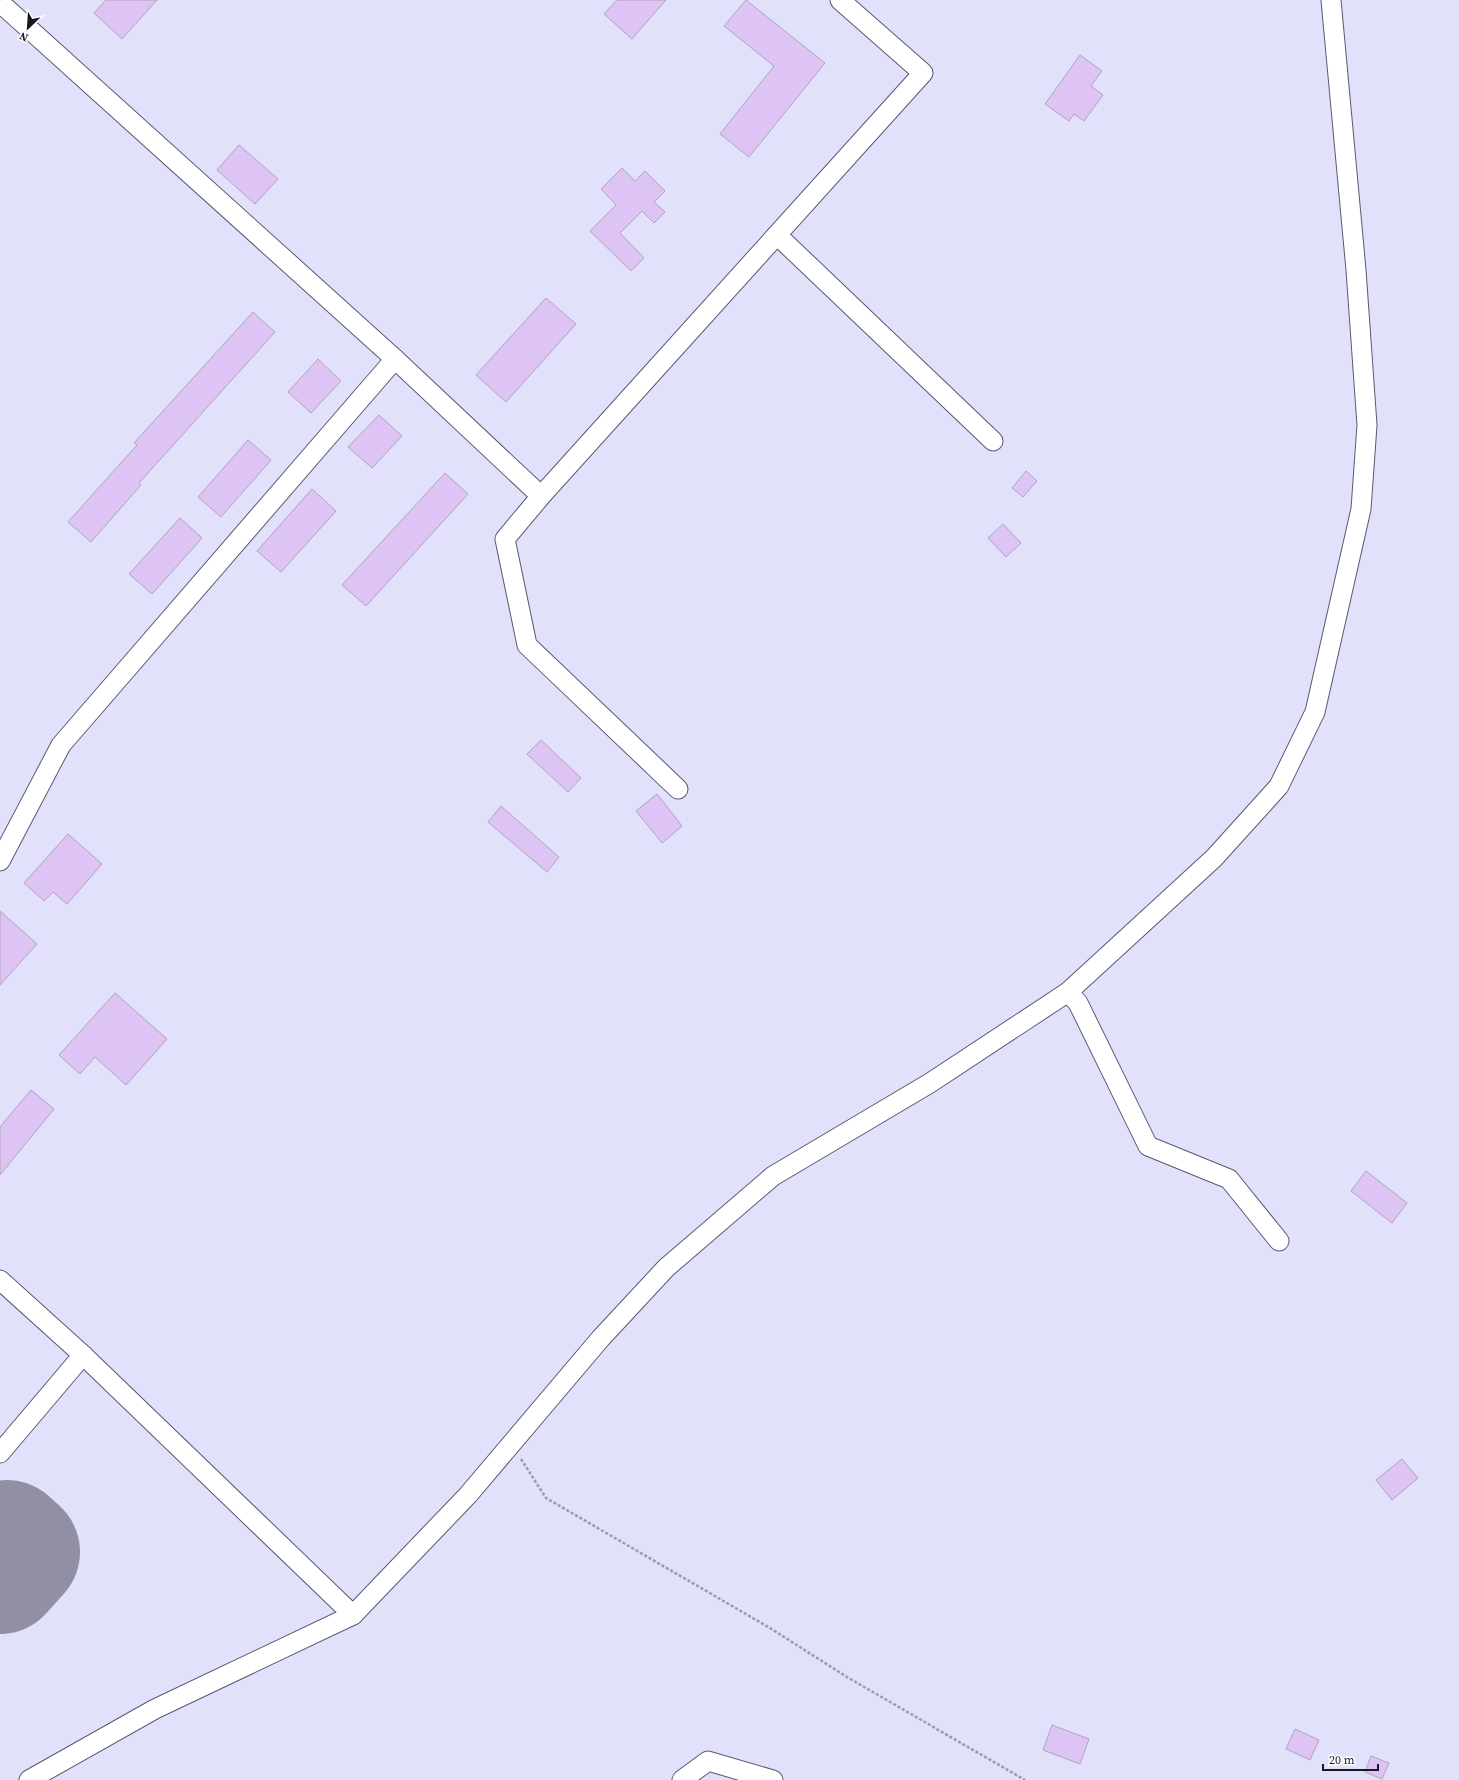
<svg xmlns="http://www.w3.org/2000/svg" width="1459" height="1780" viewBox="0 0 1459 1780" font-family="'Source Serif 4',serif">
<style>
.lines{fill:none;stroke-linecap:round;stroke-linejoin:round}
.runway{stroke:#908fa4;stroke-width:124}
.building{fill:#ddc4f5;stroke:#b0a4bc}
.street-casing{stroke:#5a5970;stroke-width:21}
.path{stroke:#9a9aae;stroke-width:2.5;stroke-dasharray:3 2;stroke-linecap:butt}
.street{stroke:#fff;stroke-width:19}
</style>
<rect width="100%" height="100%" fill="#e1e1fc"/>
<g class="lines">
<polyline class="runway" points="0,1550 7,1542 18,1552 0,1572"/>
</g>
<g class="building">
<polygon points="106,0 157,0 122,39 94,13"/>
<polygon points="617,0 666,0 632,39 604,14"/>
<polygon points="746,0 825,63 749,157 720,134 774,66 724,26"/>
<polygon points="1080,55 1102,71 1091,86 1103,95 1084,121 1074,114 1069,121 1045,104"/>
<polygon points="239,145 278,179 255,204 217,170"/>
<polygon points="622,168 635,181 645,171 665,191 654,202 665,212 654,223 642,211 620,233 644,258 631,271 590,231 616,205 601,189"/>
<polygon points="546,298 576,324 506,402 476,375"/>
<polygon points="253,312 275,332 139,483 141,485 91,542 68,522 137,445 134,443"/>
<polygon points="318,359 341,381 311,413 288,392"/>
<polygon points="379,415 402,436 372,468 348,447"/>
<polygon points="248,440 271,460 221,517 198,497"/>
<polygon points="1026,471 1037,481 1023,497 1012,488"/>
<polygon points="445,473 468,494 366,606 342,585"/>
<polygon points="312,489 336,511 281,572 257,551"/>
<polygon points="180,518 202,538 152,594 129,574"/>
<polygon points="1003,524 1021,543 1006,557 988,538"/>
<polygon points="541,740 581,778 568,792 527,754"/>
<polygon points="657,794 682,826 662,843 636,811"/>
<polygon points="501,806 559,857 547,872 488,822"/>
<polygon points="68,834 102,864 67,904 53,892 44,901 24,883"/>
<polygon points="0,911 37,944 0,985"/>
<polygon points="115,993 167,1039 126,1085 95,1057 80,1074 59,1055"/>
<polygon points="31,1090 54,1109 0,1175 0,1127"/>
<polygon points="1366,1171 1407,1203 1392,1223 1351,1191"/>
<polygon points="1402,1459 1418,1478 1392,1500 1376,1480"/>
<polygon points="1052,1725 1089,1739 1080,1764 1043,1750"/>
<polygon points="1295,1729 1319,1740 1310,1760 1286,1749"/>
<polygon points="1371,1756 1389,1763 1382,1779 1365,1772"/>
</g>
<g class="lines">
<defs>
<g id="street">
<polyline points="6,8 395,359 541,496"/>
<polyline points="777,235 993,441"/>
<polyline points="678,789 527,645 505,539 541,496 923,73 840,0"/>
<polyline points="0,861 61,745 395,359"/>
<polyline points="1068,992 1078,1003 1148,1146 1229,1179 1279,1241"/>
<polyline points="0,1280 83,1355 0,1453"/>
<polyline points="83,1355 353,1615"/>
<polyline points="29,1780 155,1709 353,1615 468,1495 601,1338 666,1268 773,1176 930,1083 1068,992 1214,858 1279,786 1315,712 1361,509 1367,425 1356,270 1331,0"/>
<polyline points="682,1780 708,1761 773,1780"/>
</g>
</defs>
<use href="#street" class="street-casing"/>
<polyline class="path" points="521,1459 546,1498 770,1628 847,1677 1025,1780"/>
<use href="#street" class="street"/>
</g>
<g transform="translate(28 28) rotate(205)" stroke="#ffffff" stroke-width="3" paint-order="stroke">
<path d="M0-3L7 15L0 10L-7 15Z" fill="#191822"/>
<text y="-6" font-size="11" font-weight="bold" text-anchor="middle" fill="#191822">N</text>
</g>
<path d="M1323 1764v6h55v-6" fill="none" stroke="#191822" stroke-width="2"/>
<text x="1329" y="1764" font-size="12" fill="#191822" stroke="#ffffff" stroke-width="3" paint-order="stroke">20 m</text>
</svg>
